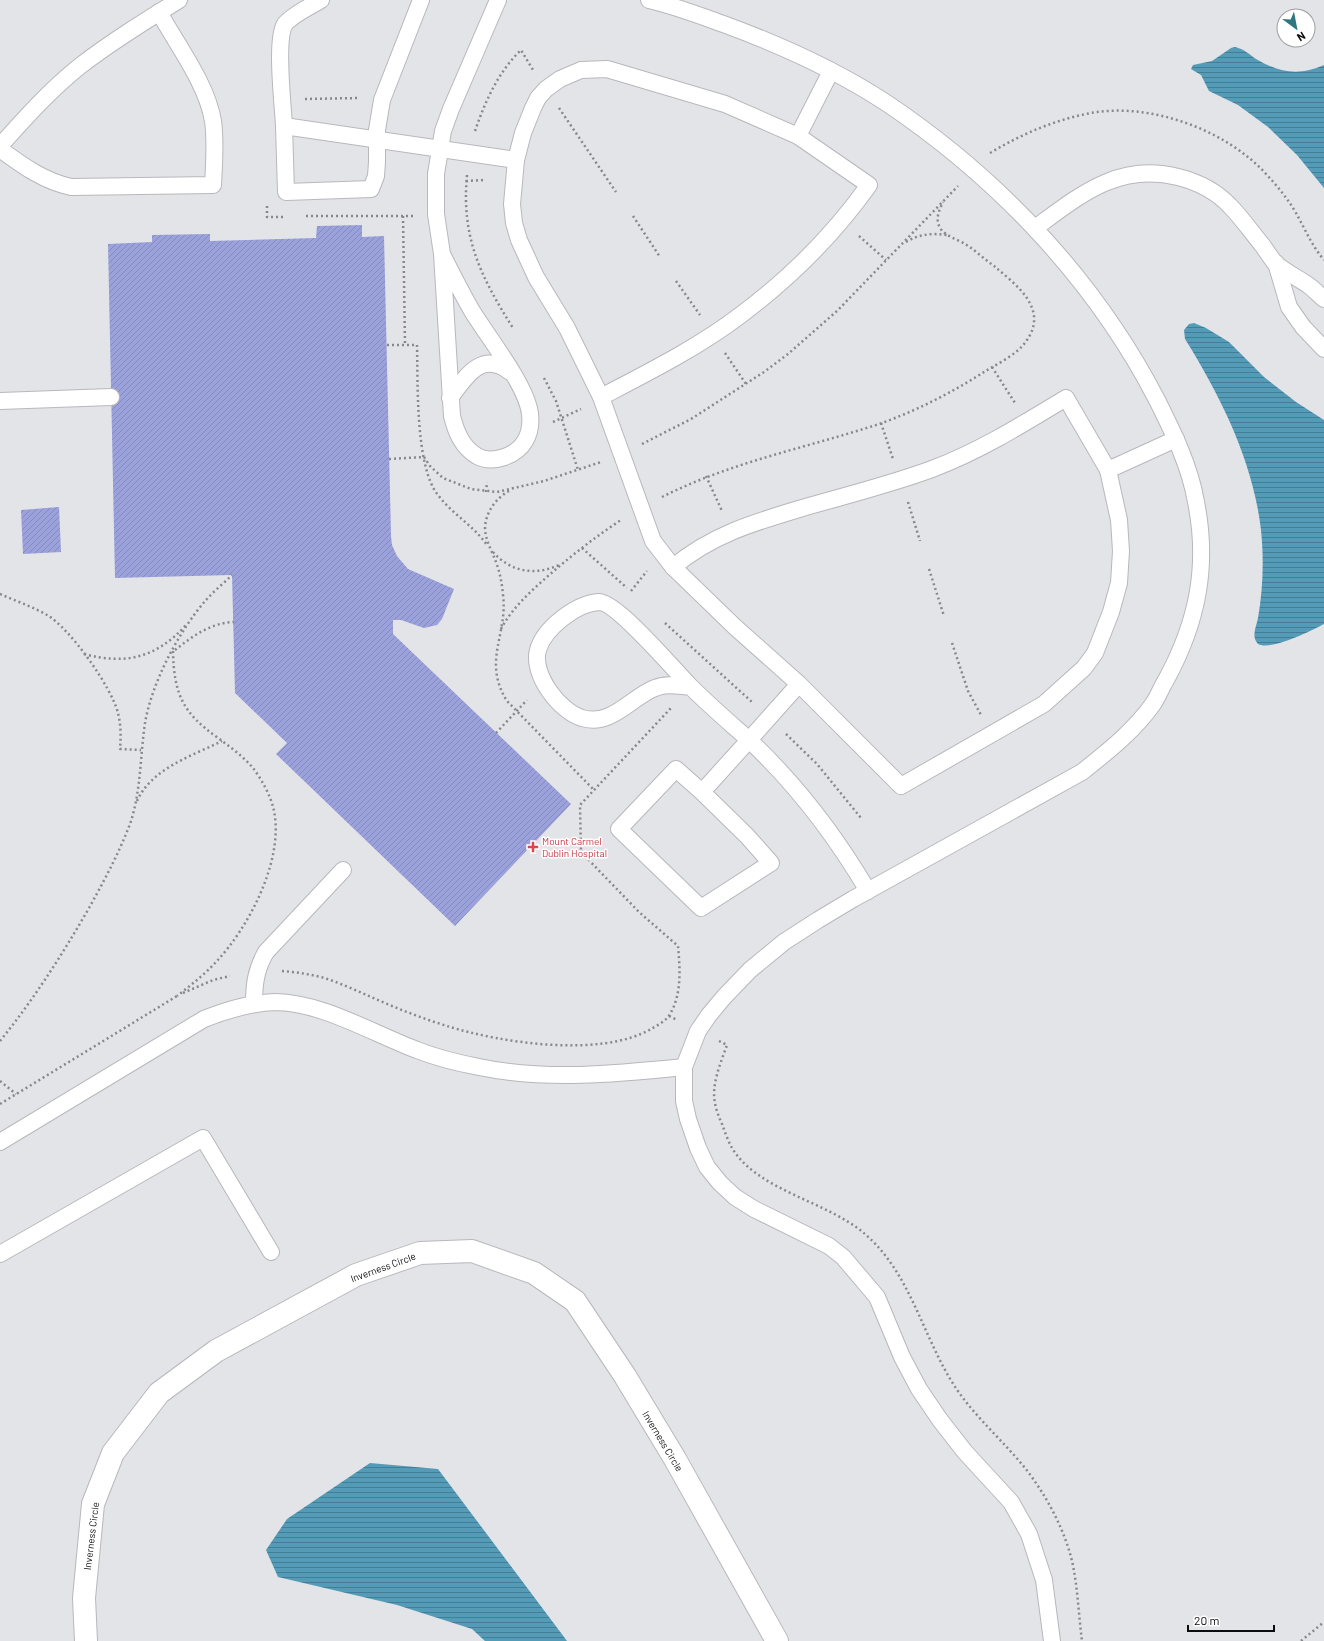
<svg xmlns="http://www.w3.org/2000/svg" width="1324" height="1641" viewBox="0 0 1324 1641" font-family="Barlow,sans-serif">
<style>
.water{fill:url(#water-rules)}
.building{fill:url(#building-hatch)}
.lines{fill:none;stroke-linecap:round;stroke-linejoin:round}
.lane-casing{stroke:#b8b8bc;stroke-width:18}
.street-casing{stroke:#b8b8bc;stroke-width:24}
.path{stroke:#87888b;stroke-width:2.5;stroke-dasharray:2 3;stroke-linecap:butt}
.lane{stroke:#fff;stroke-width:16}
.street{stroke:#fff;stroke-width:22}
.health-dot{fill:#e0444e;stroke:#fff;stroke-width:1.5}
.labels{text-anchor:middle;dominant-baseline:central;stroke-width:3;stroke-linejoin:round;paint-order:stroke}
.health-label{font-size:10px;fill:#be3a42;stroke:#fff;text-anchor:start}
.street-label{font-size:10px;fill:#0c0c0e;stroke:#fff}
</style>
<defs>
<pattern id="water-rules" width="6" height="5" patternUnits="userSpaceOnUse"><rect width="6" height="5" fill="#549bb8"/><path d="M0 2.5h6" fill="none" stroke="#447d94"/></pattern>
<pattern id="building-hatch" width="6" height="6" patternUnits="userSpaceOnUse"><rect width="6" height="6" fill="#9ba2db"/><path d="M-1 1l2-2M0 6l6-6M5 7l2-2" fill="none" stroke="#848abb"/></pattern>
</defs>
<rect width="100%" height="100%" fill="#e3e4e8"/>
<g class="water">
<path d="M1235,47C1244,49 1249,54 1256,59C1280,73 1299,76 1324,65V188L1297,155L1268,127L1238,105L1209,91L1201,75L1191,69L1193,65L1212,61L1231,48Z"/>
<path d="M1194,323L1206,328L1229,342L1264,377L1296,402L1324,420V624C1311,631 1271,651 1258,644C1251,636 1256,628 1258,618C1263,590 1264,559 1261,530C1253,461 1221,397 1185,339L1184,330L1189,324Z"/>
<polygon points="370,1463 438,1469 567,1641 485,1641 472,1629 397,1605 278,1577 266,1550 287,1519"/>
</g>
<g class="building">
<polygon points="362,225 362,237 384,236 391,536 392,545 397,556 408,569 454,589 442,619 437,625 424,628 401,620 393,620 393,634 571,804 455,926 276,754 287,743 235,693 232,575 115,578 108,244 152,242 152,235 210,234 210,241 316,238 317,226"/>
<polygon points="59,507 61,552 23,554 21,510"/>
</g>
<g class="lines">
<defs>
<g id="lane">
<path d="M321,0C311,6 292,15 285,24C275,39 283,105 284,126L516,160L512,204L514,223L519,240L536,277L567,328L601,397L653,541L673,567L735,627L799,684L901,786L1044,704L1084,668L1095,653L1111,612L1119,583L1121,551L1119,520L1108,470L1176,439"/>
<path d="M649,0C675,6 701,16 726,25C783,46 838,71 888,104C999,179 1095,280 1157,400C1173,432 1190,466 1196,502C1209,567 1197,623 1166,680C1161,688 1158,697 1153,704C1134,731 1107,752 1082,772L853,899L818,920L784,942L750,970L724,997L709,1015L698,1031L684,1067V1101L688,1119L698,1148L707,1167L720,1183L735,1197L754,1209L829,1246L843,1257L877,1297L902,1357L919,1389L940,1420L965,1452L1011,1502L1029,1534L1044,1580L1052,1641"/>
<polyline points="284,126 286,192 371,189 376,176 377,162 377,130 382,100 421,0"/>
<polyline points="798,136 831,71"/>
<path d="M0,146C25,118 50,90 80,66C111,42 145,21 179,0"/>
<path d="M0,149C22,165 43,181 71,187L213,185C214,164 216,142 213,121C207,84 177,45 159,12"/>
<path d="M516,160L523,133L533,108L538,98L546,89L560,79L581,70L607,69L725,104L798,136L869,185C834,234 790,278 742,314C699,347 649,372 601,397"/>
<path d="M1035,228C1080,195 1119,162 1178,177C1198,182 1216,191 1230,206C1242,218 1252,233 1263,246C1267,252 1271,258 1275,263C1285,272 1298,278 1308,285C1314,289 1319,295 1324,299"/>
<path d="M442,254C452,274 461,292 472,311C488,337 527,386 530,414C531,423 530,433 525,441C517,455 493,465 477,456C462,447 456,432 452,416L442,254L436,214V174L443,131L451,109L498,0"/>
<polyline points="1276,263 1289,307 1303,327 1324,349"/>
<path d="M450,398C466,376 482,350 510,372"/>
<polyline points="0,401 111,397"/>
<path d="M673,567C712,535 752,523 799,509C843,496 889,485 932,469C980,451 1023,424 1066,398L1108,470"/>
<path d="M799,684L749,740C797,785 835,835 868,891"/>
<path d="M691,687C678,686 667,683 655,688C631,697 612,727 582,718C560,712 531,674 538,650C544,628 577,603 599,602C617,602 676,672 691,687C710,706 730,723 749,740L702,792L747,836L771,863L701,908L619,829L676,769L702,792"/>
<path d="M254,1004C254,984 256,969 266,952L343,870"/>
<path d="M0,1142L204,1019C227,1010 249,1003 275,1002C321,1002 374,1034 417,1050C437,1058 458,1063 479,1067C546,1081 615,1074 684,1067"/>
<polyline points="0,1254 203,1138 271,1252"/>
</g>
<polyline id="street" points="86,1641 84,1598 93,1504 113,1453 159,1393 216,1351 356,1275 420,1253 472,1251 534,1273 575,1301 625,1376 675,1459 777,1641"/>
</defs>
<use href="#lane" class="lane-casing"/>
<use href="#street" class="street-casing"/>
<g class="path">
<polyline points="305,99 360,98"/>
<polyline points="559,108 616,192"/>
<path d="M475,131C485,102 498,72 521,50L533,70"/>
<path d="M990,153C1022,134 1054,120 1091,113C1150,102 1227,130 1267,175C1278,187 1288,199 1296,213C1305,229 1312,246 1324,260"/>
<path d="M467,175C461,238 481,277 513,328"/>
<polyline points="466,181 484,180"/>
<polyline points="267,206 267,217 283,217"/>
<polyline points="306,216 413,216"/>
<polyline points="403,216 405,345"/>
<polyline points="633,216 660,257"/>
<polyline points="859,236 886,260"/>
<path d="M906,242C919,234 932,233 947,235"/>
<polyline points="676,281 700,315"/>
<path d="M387,345H417C418,381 415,467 438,495C452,514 473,525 487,545"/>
<polyline points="725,353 746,384"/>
<polyline points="992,367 1015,403"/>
<polyline points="544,378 556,401 578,470"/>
<polyline points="553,422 581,409"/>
<polyline points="881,423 893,459"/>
<polyline points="642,444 691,419 764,372 788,354 837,311 958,186"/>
<polyline points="424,457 430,466 443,478 471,489 497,492 544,481 601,462"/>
<polyline points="389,459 424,457"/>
<polyline points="706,476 722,511"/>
<path d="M509,491C496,498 486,512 485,527C485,540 492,551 496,562C500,573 502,583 503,595C508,635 482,661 507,701L594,790"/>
<polyline points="486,492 487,482"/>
<path d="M662,497C731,462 806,448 879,424C916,411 951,393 984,372C999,363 1018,354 1027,340C1049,308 1015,284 994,266C984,259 975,250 965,244C957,239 945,236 940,228C935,218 939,211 943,202"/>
<polyline points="908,502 920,541"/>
<polyline points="582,548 627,588"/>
<path d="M493,552C511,572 535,576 559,565"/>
<polyline points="929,569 944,616"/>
<polyline points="631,591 647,571"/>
<path d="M0,594C16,601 33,607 47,615C70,628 112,688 118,713C121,725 121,737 120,749L141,750"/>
<polyline points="665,623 752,702"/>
<path d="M501,629C512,608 530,592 548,576C571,556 595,537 621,520"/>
<polyline points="952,643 968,691 981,715"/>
<path d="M175,650C193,636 210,623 234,622"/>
<path d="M173,651C174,695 183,713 218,738C230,747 243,756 253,768C262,780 271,796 274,811C284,860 249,927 216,962C204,975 191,985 177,996"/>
<path d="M84,654C126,665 156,658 186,625"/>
<polyline points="496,733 527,700"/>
<polyline points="786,734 817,764 861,818"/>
<path d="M137,801C152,768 192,756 222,741"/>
<path d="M282,971C295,972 308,974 321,977C338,982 355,990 371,997C396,1008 421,1018 447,1026C501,1043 601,1058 651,1029C658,1025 666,1021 670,1014C682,994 680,968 678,946L639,912L581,852L580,805L671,708"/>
<polyline points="183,993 213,980 230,976"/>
<polyline points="669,1016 677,1020"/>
<path d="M0,1041C34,999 62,955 89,908C104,881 119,853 130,824C141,792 140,757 145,723C152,682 179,631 206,600C214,591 224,583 232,575"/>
<path d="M719,1041L727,1045C721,1062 711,1085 715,1103C716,1110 719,1117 722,1124C725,1132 728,1141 732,1148C758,1191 827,1201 865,1234C908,1271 921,1329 949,1377C969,1412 1000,1437 1025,1468C1047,1496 1068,1535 1074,1571C1078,1594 1079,1618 1082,1641"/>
<polyline points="0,1081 16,1094"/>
<polyline points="0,1104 177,996"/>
<polyline points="1301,1641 1324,1622"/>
</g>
<use href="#lane" class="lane"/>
<use href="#street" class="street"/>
</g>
<path class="health-dot" d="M531 841h4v4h4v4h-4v4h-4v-4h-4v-4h4z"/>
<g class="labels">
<g class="health-label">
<text x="542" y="841">Mount Carmel<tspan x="542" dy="12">Dublin Hospital</tspan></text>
</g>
<g class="street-label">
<text transform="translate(383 1267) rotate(-20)">Inverness Circle</text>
<text transform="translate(663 1441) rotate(59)">Inverness Circle</text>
<text transform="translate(91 1536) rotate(-83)">Inverness Circle</text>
</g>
</g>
<g transform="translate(1296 28) rotate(148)"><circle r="19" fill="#ffffff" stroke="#9e9e9f"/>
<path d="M0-3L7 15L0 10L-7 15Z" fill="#2e7680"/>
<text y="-6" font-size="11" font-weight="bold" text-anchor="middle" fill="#0c0c0e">N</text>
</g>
<path d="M1188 1625v6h86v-6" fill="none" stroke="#0c0c0e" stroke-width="2"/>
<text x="1194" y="1625" font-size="12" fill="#0c0c0e" stroke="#ffffff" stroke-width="3" paint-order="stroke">20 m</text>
</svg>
